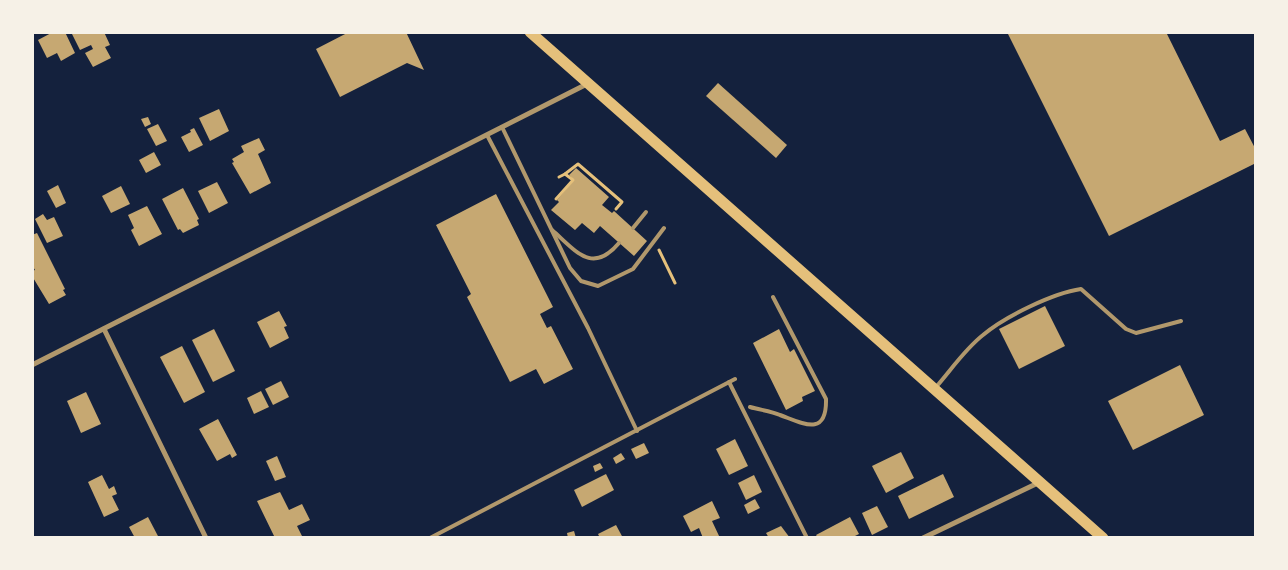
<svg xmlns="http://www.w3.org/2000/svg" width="1288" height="570" viewBox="0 0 1288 570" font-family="Roboto,sans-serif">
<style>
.building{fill:#c6a872}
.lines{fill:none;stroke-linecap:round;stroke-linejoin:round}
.path{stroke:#e5c07b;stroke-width:3}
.service{stroke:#b1986c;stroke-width:4}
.minor{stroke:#b1986c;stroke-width:5}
.primary{stroke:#e5c07b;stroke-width:11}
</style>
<rect width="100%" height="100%" fill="#14213d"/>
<g class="building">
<polygon points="53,32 65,32 75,53 61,61 57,53 47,58 38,40"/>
<polygon points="71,32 104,32 110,45 105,47 111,58 93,67 85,53 93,49 91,45 80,50"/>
<polygon points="349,32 406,32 424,70 407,63 340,97 316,49"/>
<polygon points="1007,32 1166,32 1220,141 1245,129 1256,150 1256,163 1109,236"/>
<polygon points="718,83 787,145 776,158 706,96"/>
<polygon points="219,109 229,131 210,141 199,118"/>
<polygon points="148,117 151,124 145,127 141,119"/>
<polygon points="158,124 167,141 156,146 147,129"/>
<polygon points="194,128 203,145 189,152 181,137 191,132 190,130"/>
<polygon points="259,138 265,150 258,154 271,183 250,194 232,163 234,162 232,159 244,152 241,146"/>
<polygon points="154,152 161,165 146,173 139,160"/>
<polygon points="576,168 609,197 602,205 612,213 614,211 647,241 634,256 600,226 594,233 582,223 575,230 551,210 559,202 557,200 574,180 569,175"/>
<polygon points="217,182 228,203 209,213 198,191"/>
<polygon points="58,185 66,203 56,208 47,191"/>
<polygon points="121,186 130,204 111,213 102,196"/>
<polygon points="183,188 199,219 197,220 199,225 183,233 180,229 178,230 162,199"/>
<polygon points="496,194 553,307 540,314 547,328 551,326 573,369 544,384 536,369 510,382 467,297 471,294 436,225"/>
<polygon points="147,206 162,234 139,246 131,230 134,228 128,215"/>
<polygon points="43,214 47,220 54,217 63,236 47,243 35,219"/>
<polygon points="37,233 65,289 63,290 66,295 49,304 32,276 32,271 35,270 32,265 32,235"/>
<polygon points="1045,306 1065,346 1019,369 999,329"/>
<polygon points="279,311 287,326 284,327 289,338 270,348 257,322"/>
<polygon points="214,329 235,371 213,382 192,340"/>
<polygon points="779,329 790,352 794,349 815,391 802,397 803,401 786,410 753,343"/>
<polygon points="182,346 205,392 184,403 160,357"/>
<polygon points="1180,365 1204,415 1133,450 1108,401"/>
<polygon points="281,381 289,397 273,405 265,389"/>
<polygon points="261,391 269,407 254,414 247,398"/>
<polygon points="86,392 101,424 81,433 67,401"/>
<polygon points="218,419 237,455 232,458 230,454 217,461 199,429"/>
<polygon points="735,439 748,466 729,475 716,449"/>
<polygon points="644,443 649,453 636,459 631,449"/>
<polygon points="901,452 914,478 886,493 872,466"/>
<polygon points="621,453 625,459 616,464 613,458"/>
<polygon points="277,456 286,477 275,481 266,461"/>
<polygon points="600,463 603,468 595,472 593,466"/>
<polygon points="606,474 614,490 582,507 574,490"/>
<polygon points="943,474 954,497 909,519 898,496"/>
<polygon points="102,475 109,489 114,486 117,494 112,496 119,510 104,517 88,482"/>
<polygon points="754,475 762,492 746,500 738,483"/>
<polygon points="280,492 289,510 302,504 310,520 297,526 303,538 275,538 257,501"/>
<polygon points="755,499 760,508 748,514 744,505"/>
<polygon points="712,501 720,518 712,521 720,538 703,538 699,528 691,532 683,516"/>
<polygon points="877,506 888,527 872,535 862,513"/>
<polygon points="148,517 159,538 135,538 129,527"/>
<polygon points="850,517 859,534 851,538 818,538 816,535"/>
<polygon points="616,525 623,538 600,538 598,534"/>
<polygon points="781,526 790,538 769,538 766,533"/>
<polygon points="574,531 576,538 568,538 567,533"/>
</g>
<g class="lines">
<g class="path">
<polyline points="565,174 578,164 622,202 616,209"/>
<polyline points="556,199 573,180 565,174 559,177"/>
<polyline points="659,250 675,283"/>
</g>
<g class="service">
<polyline points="502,127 570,268 581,281 598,286 633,269 664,228"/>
<polyline points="487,135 588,328 637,431"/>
<polyline points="633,228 646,212"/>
<path d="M552,230C576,251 592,275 619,243"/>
<polyline points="729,382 807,538"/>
<path d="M936,387C951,370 965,349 983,335C1004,317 1053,293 1081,289L1126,329L1136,333L1181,321"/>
<path d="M750,407C760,410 771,411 780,415C802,423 827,438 826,399L773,297"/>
<polyline points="430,538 735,379"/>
</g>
<g class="minor">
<polyline points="104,329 206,538"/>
<polyline points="32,365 587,84"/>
<polyline points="923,538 1040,482"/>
</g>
<polyline class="primary" points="530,32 1103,538"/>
</g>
<rect width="1288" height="570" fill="none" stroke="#f6f1e7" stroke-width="68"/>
</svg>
